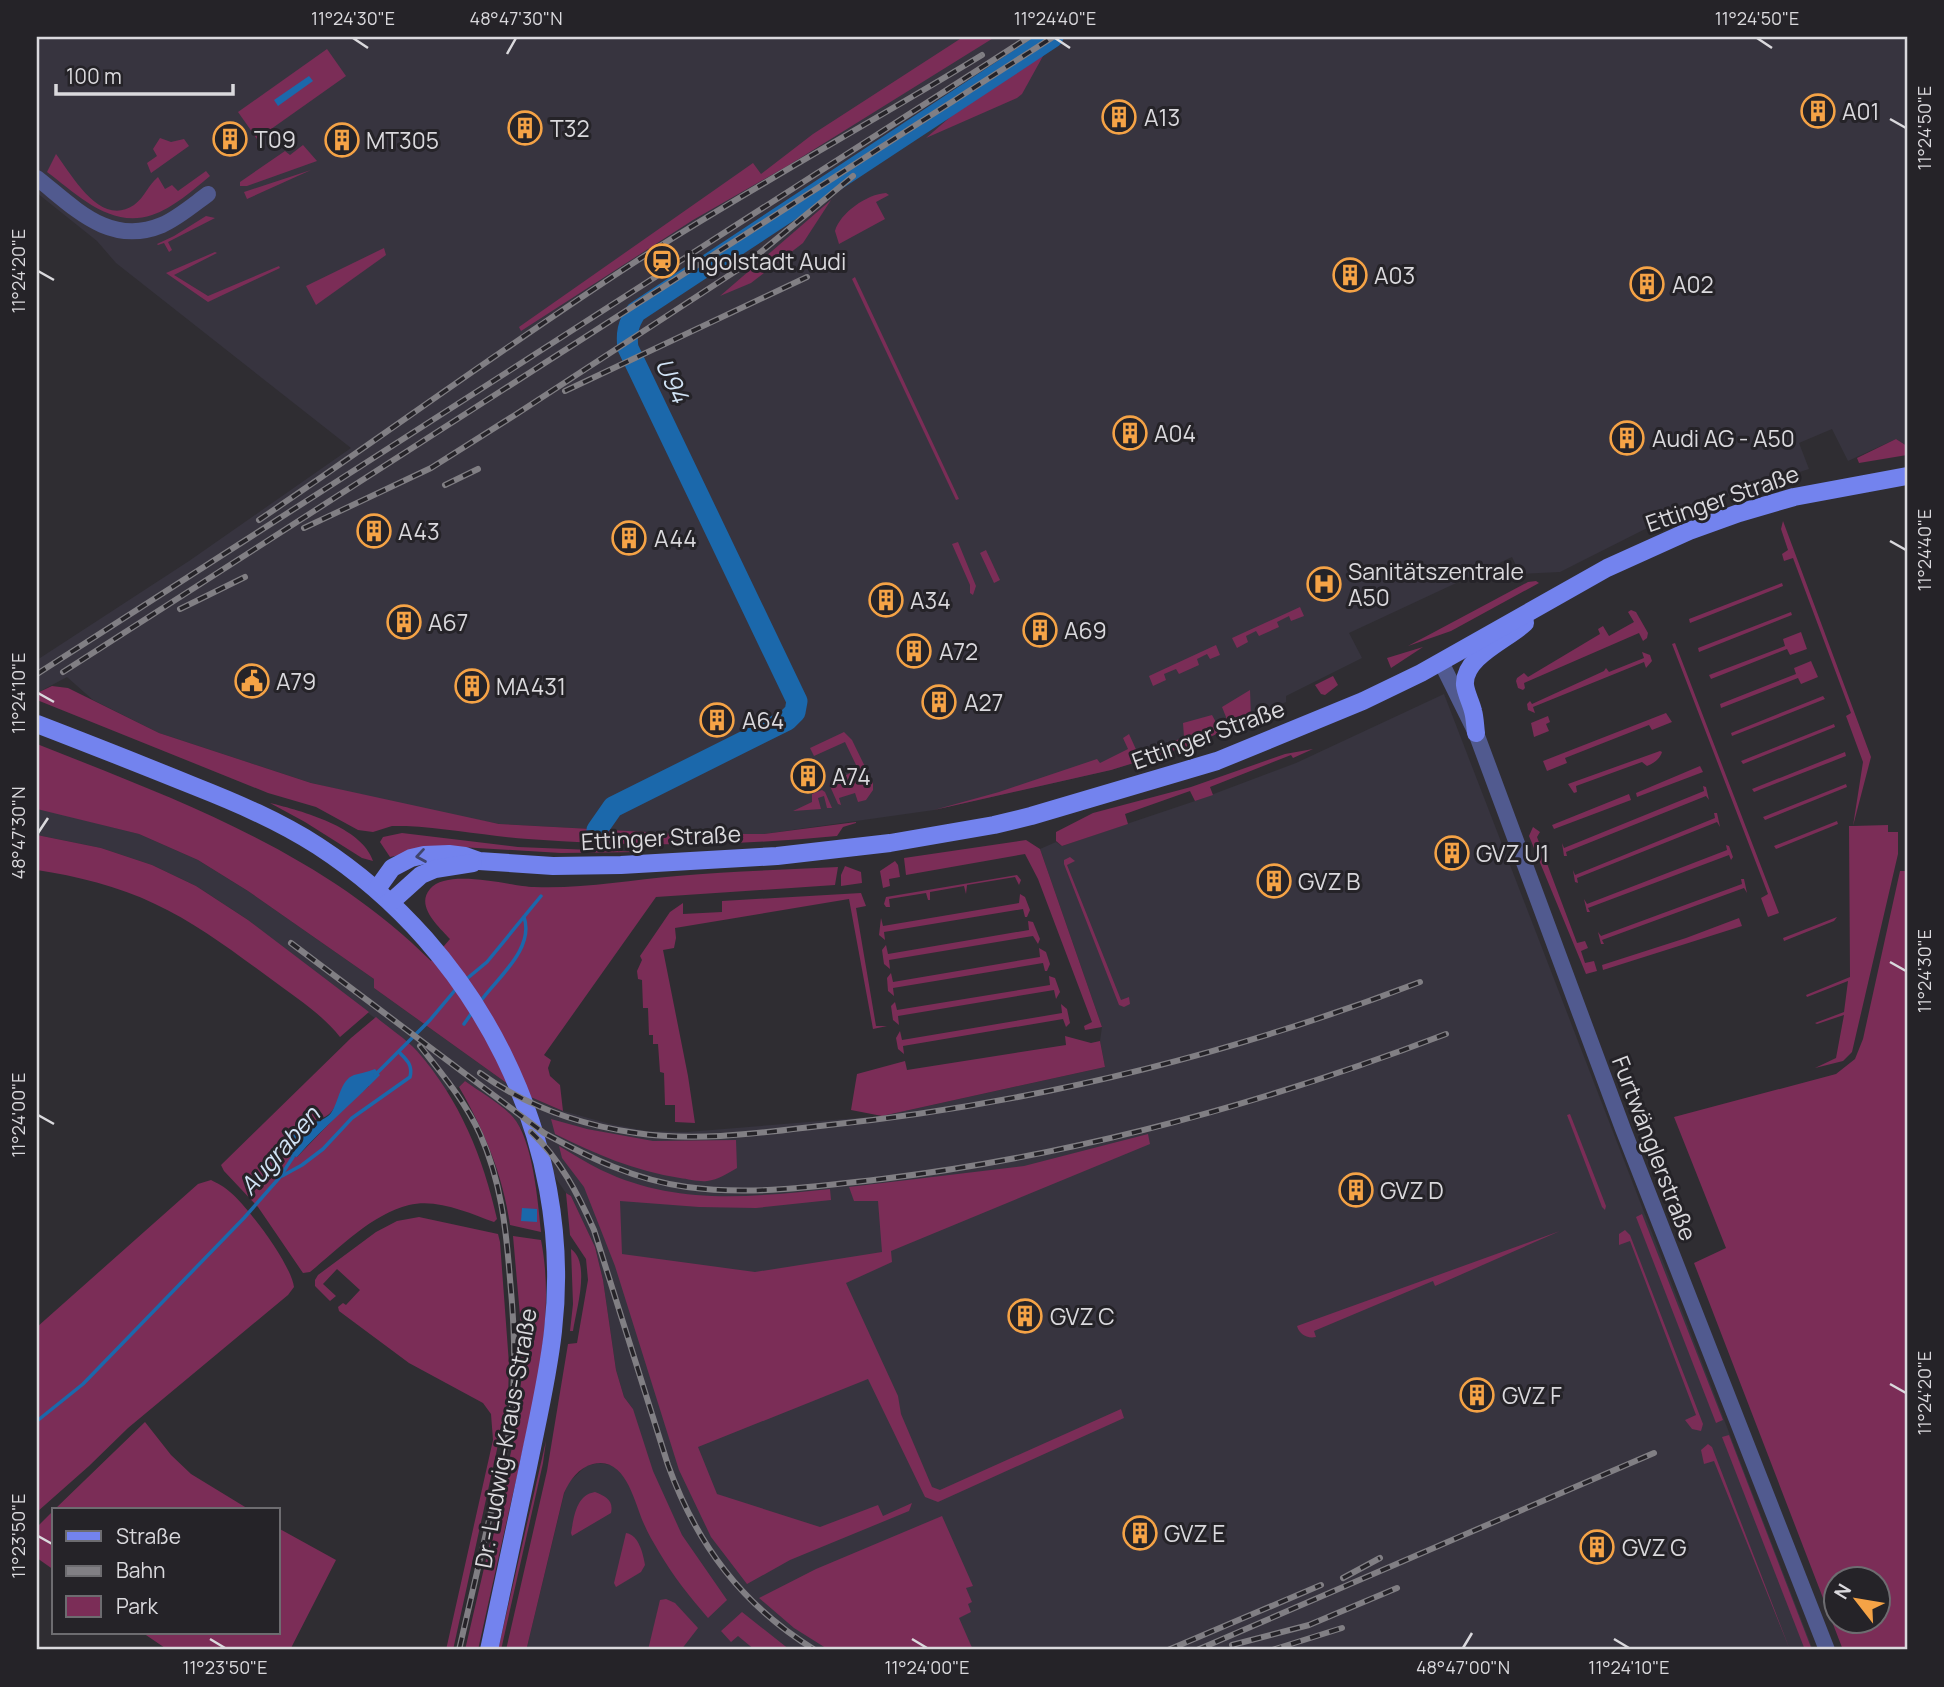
<svg xmlns="http://www.w3.org/2000/svg" width="1944" height="1687" viewBox="0 0 1944 1687" font-family="Manrope,sans-serif">
<style>
.built{fill:#37343f;fill-rule:evenodd}
.green{fill:#7b2d57;fill-rule:evenodd}
.water{fill:#1b68ab}
.lines{fill:none;stroke-linecap:round;stroke-linejoin:round}
.stream{stroke:#1b68ab;stroke-width:3.5}
.river{stroke:#1b68ab;stroke-width:21}
.minor{stroke:#515a8f;stroke-width:16}
.major{stroke:#7383ee;stroke-width:18}
.rail-casing{stroke:#817f84;stroke-width:6}
.rail{stroke:#252328;stroke-width:3.5;stroke-dasharray:10;stroke-linecap:butt}
.oneway{stroke:#40456d}
.ticks{fill:none;stroke:#dad9dd;stroke-width:2.5}
.labels{text-anchor:middle;dominant-baseline:central;stroke-width:6;stroke-linejoin:round;paint-order:stroke}
.poi-label{font-size:23px;fill:#dad9dd;stroke:#252328;text-anchor:start}
.street-label{font-size:23px;fill:#dad9dd;stroke:#252328}
.water-label{font-size:24px;font-style:italic;fill:#d1e3f5;stroke:#252328}
.neatline{fill:none;stroke:#dad9dd;stroke-width:2.5}
.ticks-label{font-size:18px;text-anchor:middle;fill:#dad9dd}
</style>
<rect width="100%" height="100%" fill="#2f2d32"/>
<g class="built">
<polygon points="37,37 1907,37 1907,446 1896,439 1848,461 1832,429 1799,443 1809,469 1716,499 1663,520 1560,572 1520,574 1512,557 1349,633 1362,658 1286,696 1286,702 1195,744 1111,770 934,810 764,834 684,834 500,824 440,813 311,783 159,733 93,700 67,677 37,693 37,660 189,561 351,448 116,263 97,241 37,193"/>
<path d="M1444,694L1813,1650H529L527,1647L564,1494L568,1483L586,1466L598,1463L611,1465L633,1409L624,1397L616,1370L603,1280L595,1247L571,1196L566,1193L513,1117L465,1081L459,1087L446,1091L416,1050L248,920L196,886L152,865L101,848L37,835V809H41L139,834L198,860L248,891L374,979V988L519,1092L563,1111L610,1124L647,1131L687,1132L882,1116L1105,1067L1100,1041L1102,1027L1040,849L1056,842L1062,846L1094,835L1195,801L1296,763ZM587,1129L606,1133L597,1154Z"/>
</g>
<g class="green">
<polygon points="963,37 995,37 789,165 693,220 521,331 519,327 753,163 761,174 813,134"/>
<polygon points="1057,37 1061,37 1048,47 1022,94 1017,98 926,138 993,80"/>
<polygon points="327,49 346,76 257,139 238,112"/>
<polygon points="160,138 171,142 184,139 189,146 151,173 147,163 157,156 153,149"/>
<polygon points="303,145 317,161 247,186 240,186 240,182 285,151 290,155"/>
<path d="M56,154C72,175 100,228 134,205C145,197 148,185 158,177L165,189L172,185L178,191L206,171L210,176C193,190 173,208 152,215C110,229 77,194 47,172Z"/>
<polygon points="311,170 247,199 244,192"/>
<path d="M886,193L889,195L876,202L885,219L839,244L835,231C840,213 867,194 886,193Z"/>
<polygon points="831,200 803,243 751,283 720,296"/>
<polygon points="206,216 215,218 168,242 172,250 169,252 164,243 158,245 157,244 174,236"/>
<polygon points="384,248 386,255 316,305 306,286"/>
<polygon points="215,252 217,253 174,275 208,296 279,266 280,268 208,302 166,273"/>
<polygon points="855,277 959,499 956,500 852,279"/>
<polygon points="1896,439 1907,446 1907,455 1859,463 1857,458"/>
<polygon points="1783,521 1871,757 1853,826 1888,825 1888,832 1898,832 1898,854 1852,1052 1843,1061 1815,1068 1836,1058 1844,1015 1817,1024 1815,1023 1844,1012 1848,981 1807,997 1806,995 1850,977 1849,826 1853,826 1863,762 1846,716 1851,713 1793,558 1784,561 1782,554 1788,550 1781,529"/>
<polygon points="958,542 976,586 973,595 970,593 970,585 952,544"/>
<polygon points="986,550 1000,580 994,583 980,553"/>
<polygon points="1536,581 1539,583 1451,631 1408,646 1528,582"/>
<polygon points="1782,583 1783,586 1690,623 1689,619"/>
<polygon points="1300,607 1304,616 1291,621 1289,616 1277,622 1279,627 1259,636 1256,631 1246,636 1248,642 1237,648 1232,638"/>
<polygon points="1631,610 1636,612 1648,633 1647,638 1643,641 1639,633 1524,683 1525,688 1523,690 1518,688 1516,681 1517,678 1524,673 1528,677 1600,634 1598,629 1603,626 1609,636 1634,622 1628,612"/>
<polygon points="1791,612 1792,615 1699,652 1698,648"/>
<polygon points="1801,632 1807,649 1790,655 1787,649 1711,679 1709,675 1785,646 1783,639"/>
<polygon points="1675,643 1779,913 1768,917 1761,898 1768,894 1672,644"/>
<polygon points="1216,645 1220,655 1210,659 1207,654 1197,659 1199,665 1179,674 1176,669 1164,674 1166,680 1153,686 1149,676"/>
<polygon points="1423,647 1391,668 1387,658"/>
<polygon points="1642,652 1650,655 1652,661 1646,668 1644,662 1533,707 1535,713 1528,710 1527,704 1530,701 1532,704 1604,671 1606,668 1609,672 1644,658"/>
<polygon points="1811,661 1818,677 1801,684 1798,678 1721,708 1720,704 1796,674 1794,668"/>
<polygon points="1333,676 1338,685 1325,695 1321,694 1315,685"/>
<path d="M52,686L68,688L159,733L311,783L499,824L684,834H764L856,822V823L843,827L837,836C734,846 631,847 528,839C487,836 447,828 406,826H392L373,832L358,830L316,807L268,793L37,700V693Z"/>
<polygon points="1250,690 1251,718 1195,744 1111,770 934,810 999,792 1097,759 1100,763 1128,749 1123,738 1129,734 1139,756 1184,737 1183,723 1212,715 1218,726 1228,722 1222,707"/>
<polygon points="1823,696 1825,699 1732,736 1731,733"/>
<polygon points="1666,713 1672,722 1652,730 1649,725 1565,758 1567,763 1547,771 1543,761"/>
<polygon points="1548,716 1550,722 1546,724 1549,731 1534,737 1531,723"/>
<polygon points="1834,724 1835,727 1743,764 1741,761"/>
<polygon points="844,732 852,740 873,783 873,790 866,800 858,802 855,793 839,798 841,805 838,804 829,784 858,769 845,742 814,756 810,748"/>
<path d="M37,744C178,800 322,852 431,961L450,939C439,927 415,906 430,889C448,868 509,886 534,887C582,889 629,880 677,876C731,871 784,870 838,867L835,885L656,897L544,1055L551,1060L548,1068L550,1076L560,1085L563,1111L519,1092L374,988V979L248,891L198,860L139,834L37,809Z"/>
<polygon points="1313,749 1293,758 1291,755 1210,787 1213,795 1195,801 1190,791 1125,814 1128,824 1062,846 1056,841 1056,832 1093,813 1191,787 1285,754"/>
<path d="M1660,751L1662,752C1660,759 1654,763 1647,766L1642,762L1576,786L1577,792L1574,793L1568,784Z"/>
<polygon points="1845,752 1846,756 1754,792 1752,789"/>
<polygon points="1700,766 1703,772 1637,797 1636,793"/>
<polygon points="1846,784 1847,787 1765,820 1763,817"/>
<polygon points="1703,786 1706,787 1709,800 1706,796 1566,852 1567,856 1564,856 1562,843 1564,848 1704,791"/>
<polygon points="822,790 825,792 832,808 827,808 824,796 818,798 821,809 793,811 812,802 812,794"/>
<polygon points="1629,794 1631,800 1554,829 1552,825"/>
<path d="M270,803C302,811 362,827 373,861L362,858L305,822Z"/>
<polygon points="1714,813 1717,813 1720,827 1717,822 1577,878 1578,883 1575,882 1573,870 1575,875 1715,818"/>
<polygon points="1837,821 1838,824 1776,849 1774,846"/>
<polygon points="1533,827 1540,832 1537,837 1577,943 1585,941 1588,948 1581,951 1585,963 1594,961 1597,971 1586,974 1529,836"/>
<polygon points="402,833 518,847 642,852 561,853 444,846 390,857 380,842 383,837"/>
<path d="M37,835L101,848L152,865L196,886L248,920L369,1012L340,1037C321,1013 295,997 271,979C234,952 196,923 155,904C118,886 76,876 37,870Z"/>
<polygon points="1026,840 1040,849 1102,1027 1085,1030 1084,1026 1092,1022 1038,879 1025,854 906,875 904,858"/>
<polygon points="1726,845 1729,846 1733,857 1731,860 1729,855 1588,908 1590,912 1587,912 1584,899 1587,904 1727,850"/>
<polygon points="1070,857 1075,861 1067,865 1121,1000 1129,997 1130,1004 1124,1007 1119,1005 1064,864 1064,860"/>
<polygon points="895,861 898,865 900,877 889,879 890,886 883,888 880,871"/>
<polygon points="845,866 861,872 862,883 841,886 841,875"/>
<path d="M1900,871H1907V1650H1843L1694,1263L1726,1248L1674,1117L1836,1074L1855,1059L1863,1039ZM1836,1578H1878V1620H1836Z"/>
<polygon points="1017,875 1021,880 1019,885 1015,877 967,885 966,894 964,886 930,892 930,900 928,900 926,893 889,899 890,907 886,907 884,904 886,897"/>
<polygon points="1741,879 1744,879 1747,893 1744,888 1602,940 1604,944 1601,944 1598,932 1601,936 1742,884"/>
<polygon points="861,893 866,906 856,908 876,1026 887,1026 873,1029 849,899 675,928 676,938 674,948 663,950 688,1076 695,1123 675,1122 675,1105 665,1105 664,1073 660,1072 658,1044 653,1044 653,1035 649,1035 648,1008 643,1008 642,980 638,979 637,971 642,960 640,956 670,912 683,903 683,914 722,912 722,901"/>
<polygon points="1020,894 1025,897 1030,910 1027,917 1025,917 1023,909 884,932 885,940 879,935 881,918 883,926 1019,903"/>
<polygon points="1837,917 1834,921 1784,941 1783,938"/>
<polygon points="1739,918 1742,926 1603,970 1602,965 1686,938"/>
<polygon points="1028,921 1033,922 1040,939 1038,944 1033,936 889,960 890,969 884,964 882,950 886,945 888,954 1029,930"/>
<polygon points="1039,948 1046,952 1050,964 1047,971 1045,971 1043,963 893,988 894,996 888,991 887,978 891,973 893,982 1040,957"/>
<polygon points="1049,976 1055,978 1060,992 1056,999 1054,990 898,1016 899,1025 893,1020 891,1006 895,1002 897,1010 1050,985"/>
<polygon points="1061,1004 1067,1009 1070,1023 1066,1027 1063,1019 903,1046 904,1054 898,1049 896,1038 900,1031 902,1040 1062,1013"/>
<path d="M376,1017C389,1028 406,1039 417,1051C460,1100 483,1157 497,1219L494,1222C469,1213 437,1198 409,1205C372,1214 339,1248 310,1272L303,1273L258,1207L224,1171L221,1165L351,1038ZM366,1073L369,1086L349,1103L297,1157L288,1156C288,1143 300,1127 313,1121C320,1118 327,1118 332,1111C348,1091 335,1080 366,1073Z"/>
<polygon points="1065,1036 1091,1043 1100,1041 1105,1067 882,1116 851,1110 857,1074 905,1061 907,1070 1066,1045"/>
<path d="M465,1081C480,1092 500,1103 513,1117C533,1140 538,1202 541,1232L510,1225C503,1175 484,1130 459,1087Z"/>
<polygon points="1570,1114 1606,1206 1605,1210 1602,1207 1567,1115"/>
<path d="M551,1119L587,1129L653,1141L736,1140L737,1168C728,1173 718,1180 707,1181C699,1182 688,1179 680,1178C635,1171 595,1154 555,1134Z"/>
<path d="M1148,1134L1150,1144L891,1251L892,1262L846,1283L898,1396L901,1414L932,1487L940,1490L1121,1409L1124,1418L938,1502L925,1497L868,1379L698,1447L717,1494L820,1527L878,1505L883,1516L912,1503L909,1511L790,1560L747,1584L711,1537L679,1470L615,1266L584,1187L562,1158L559,1146C573,1154 587,1163 601,1170C676,1206 751,1197 830,1189L831,1200L756,1208L699,1207L620,1201L622,1254L755,1272L882,1252L878,1201H854L849,1187L1024,1166Z"/>
<path d="M211,1180C217,1183 225,1187 230,1192C249,1208 291,1264 294,1287L288,1295L128,1428L89,1466L37,1512V1327L198,1184Z"/>
<path d="M566,1193L571,1196L595,1247L603,1280L616,1370L624,1397L633,1409L653,1471L682,1535L727,1600L708,1618C690,1597 673,1576 659,1552C654,1543 648,1534 644,1524C634,1502 626,1456 593,1464C578,1468 570,1480 564,1493L527,1647L529,1650H506L547,1471L568,1344L577,1343L588,1280L586,1259L570,1235Z"/>
<polygon points="1642,1214 1723,1420 1716,1423 1636,1217"/>
<polygon points="419,1217 498,1234 500,1242 509,1364 508,1399 453,1650 446,1650 493,1440 491,1414 483,1403 409,1363 339,1311 338,1307 343,1303 346,1305 360,1290 337,1269 323,1284 336,1296 330,1301 315,1286 315,1280 318,1275 376,1232 397,1221"/>
<polygon points="1625,1230 1630,1235 1703,1424 1701,1431 1692,1429 1685,1420 1696,1415 1630,1241 1619,1245 1619,1234"/>
<path d="M1560,1231L1435,1286L1433,1281L1314,1331L1316,1337C1307,1339 1299,1334 1297,1326Z"/>
<path d="M513,1236L541,1240C556,1317 534,1397 518,1472C504,1532 491,1591 478,1650H465L514,1439L521,1383V1327Z"/>
<path d="M571,1249C591,1263 576,1310 573,1331H570L573,1304Z"/>
<polygon points="145,1422 171,1455 191,1474 250,1510 54,1510"/>
<polygon points="1729,1435 1812,1650 1805,1650 1722,1437"/>
<polygon points="546,1441 543,1463 501,1650 498,1650"/>
<polygon points="1708,1444 1712,1447 1790,1650 1714,1461 1704,1464 1701,1450"/>
<path d="M595,1492C605,1496 614,1500 611,1513L572,1536L571,1533C574,1517 576,1495 595,1492Z"/>
<polygon points="54,1510 54,1570 37,1558 37,1527"/>
<polygon points="942,1516 973,1586 966,1588 972,1602 968,1604 971,1612 959,1618 973,1650 829,1650 794,1628 759,1598 816,1569"/>
<polygon points="278,1528 336,1560 290,1650 168,1650 143,1633 278,1633"/>
<path d="M626,1533C639,1535 643,1554 645,1565L641,1572L616,1587L614,1583Z"/>
<polygon points="666,1599 675,1603 698,1628 681,1650 648,1650 660,1600"/>
<polygon points="742,1612 790,1650 755,1650 738,1636 731,1642 721,1631"/>
</g>
<g class="water">
<polygon points="309,76 313,81 278,106 274,100"/>
<path d="M375,1069L380,1075C353,1103 322,1128 297,1157L288,1156C289,1117 318,1129 331,1113C339,1102 340,1080 354,1075C361,1073 367,1072 375,1069Z"/>
<polygon points="522,1208 537,1209 537,1222 521,1221"/>
</g>
<g class="lines">
<g class="stream">
<polyline points="597,830 603,819"/>
<polyline points="464,981 487,962 541,896"/>
<path d="M480,1002C496,979 535,949 524,917"/>
<polyline points="464,1024 471,1014"/>
<polyline points="375,1075 430,1020 456,989"/>
<path d="M282,1176L302,1165L323,1149L352,1118L410,1077C413,1065 407,1060 399,1052"/>
<polyline points="37,1421 83,1384 244,1218 280,1177 293,1157"/>
</g>
<path class="river" d="M597,830L613,807L787,720L795,712L797,701L628,348C626,334 628,324 636,312L1053,37"/>
<g class="minor">
<path d="M37,178C74,207 109,247 162,225C178,218 193,205 208,194"/>
<polyline points="1441,662 1476,733 1623,1129 1827,1650"/>
</g>
<g class="major">
<path d="M37,724C89,744 142,765 194,786C237,803 279,821 318,846C478,950 575,1140 553,1331C548,1377 537,1422 528,1467C515,1528 502,1589 489,1650"/>
<path d="M1476,733C1475,726 1475,718 1473,711C1471,702 1466,694 1465,685C1463,657 1507,640 1525,623"/>
<polyline points="377,889 392,868 411,858 424,855 449,854 465,856 479,861 553,866 621,865 777,856 890,843 994,825 1031,816 1217,761 1363,701 1421,673 1607,568 1689,531 1739,513 1794,497 1907,476"/>
<polyline points="391,902 421,875 435,869 473,863"/>
</g>
<defs>
<g id="rail">
<polyline points="565,391 807,277"/>
<polyline points="445,485 478,469"/>
<path d="M259,520C389,432 516,338 649,253C758,184 872,122 982,55"/>
<polyline points="304,528 431,468 515,415 745,265 853,176"/>
<polyline points="180,609 245,577"/>
<polyline points="63,672 1053,37"/>
<polyline points="37,674 1029,37"/>
<path d="M291,943L544,1133C590,1158 635,1180 687,1187C752,1196 818,1186 882,1179C1077,1155 1263,1104 1446,1034"/>
<path d="M420,1046C442,1074 465,1101 480,1134C501,1181 506,1228 510,1279C515,1333 517,1384 508,1438L459,1650"/>
<path d="M480,1073C526,1106 580,1125 636,1133C697,1142 760,1133 820,1126C1026,1105 1227,1056 1420,982"/>
<path d="M531,1132C560,1159 578,1194 594,1230L668,1465C697,1545 742,1605 815,1650"/>
<polyline points="1343,1578 1380,1558"/>
<polyline points="1232,1645 1309,1625 1397,1588"/>
<polyline points="1168,1650 1321,1585"/>
<polyline points="1197,1650 1654,1453"/>
<polyline points="1272,1650 1342,1628"/>
</g>
</defs>
<use href="#rail" class="rail-casing"/>
<use href="#rail" class="rail"/>
</g>
<defs><path id="oneway-chevron" d="M-2-3.5L2.5 0L-2 3.5" fill="none" stroke-width="1.6" stroke-linecap="round" stroke-linejoin="round" transform="scale(1.75)"/></defs>
<use class="oneway" href="#oneway-chevron" transform="translate(421 856) rotate(171)"/>
<path class="ticks" d="M353,38L368,48M1055,38L1070,48M1757,38L1772,48M507,54L516,38M1890,119L1906,128M38,271L54,280M1890,541L1906,550M38,693L54,702M38,833L48,818M1890,962L1906,971M38,1115L54,1124M1890,1384L1906,1393M38,1536L54,1545M210,1639L225,1648M912,1639L927,1648M1614,1639L1629,1648M1463,1648L1472,1633"/>
<defs>
<symbol id="building-ring" viewBox="-11 -11 22 22"><circle r="9.5" fill="#252328" stroke="#f5a346" stroke-width="1.5"/><path d="M-4-6H4V6H1V3H-1V6H-4ZM-2.5-4.3h1.7v1.8h-1.7ZM.8-4.3h1.7v1.8H.8ZM-2.5-1h1.7V.8h-1.7ZM.8-1h1.7V.8H.8Z" fill="#f5a346"/></symbol>
<symbol id="station-ring" viewBox="-11 -11 22 22"><circle r="9.5" fill="#252328" stroke="#f5a346" stroke-width="1.5"/><path d="M-3-6H3Q5-6 5-4V2Q5 4 3 4L4.5 6H3L1.5 4h-3L-3 6H-4.5L-3 4Q-5 4-5 2V-4Q-5-6-3-6ZM-3.5-4v3h7v-3ZM-3.5 1v1.5H-2V1ZM2 1v1.5H3.5V1Z" fill="#f5a346"/></symbol>
<symbol id="hospital-ring" viewBox="-11 -11 22 22"><circle r="9.5" fill="#252328" stroke="#f5a346" stroke-width="1.5"/><path d="M-5-5h3v3.5h4V-5h3V5h-3V1.5h-4V5h-3Z" fill="#f5a346"/></symbol>
<symbol id="civic-ring" viewBox="-11 -11 22 22"><circle r="9.5" fill="#252328" stroke="#f5a346" stroke-width="1.5"/><path d="M-.6-6.5H3V-4.5H.6V-3L4-1V1h2V6H-6V1h2V-1L-.6-3ZM-1.2 2.5V6h2.4V2.5Z" fill="#f5a346"/></symbol>
</defs>
<g fill-rule="evenodd">
<use href="#building-ring" x="1799" y="92" width="38" height="38"/>
<use href="#building-ring" x="1100" y="98" width="38" height="38"/>
<use href="#building-ring" x="506" y="109" width="38" height="38"/>
<use href="#building-ring" x="211" y="120" width="38" height="38"/>
<use href="#building-ring" x="323" y="121" width="38" height="38"/>
<use href="#station-ring" x="643" y="242" width="38" height="38"/>
<use href="#building-ring" x="1331" y="256" width="38" height="38"/>
<use href="#building-ring" x="1628" y="265" width="38" height="38"/>
<use href="#building-ring" x="1111" y="414" width="38" height="38"/>
<use href="#building-ring" x="1608" y="419" width="38" height="38"/>
<use href="#building-ring" x="355" y="512" width="38" height="38"/>
<use href="#building-ring" x="610" y="519" width="38" height="38"/>
<use href="#hospital-ring" x="1305" y="565" width="38" height="38"/>
<use href="#building-ring" x="867" y="581" width="38" height="38"/>
<use href="#building-ring" x="385" y="603" width="38" height="38"/>
<use href="#building-ring" x="1021" y="611" width="38" height="38"/>
<use href="#building-ring" x="895" y="632" width="38" height="38"/>
<use href="#civic-ring" x="233" y="662" width="38" height="38"/>
<use href="#building-ring" x="453" y="667" width="38" height="38"/>
<use href="#building-ring" x="920" y="683" width="38" height="38"/>
<use href="#building-ring" x="698" y="701" width="38" height="38"/>
<use href="#building-ring" x="789" y="757" width="38" height="38"/>
<use href="#building-ring" x="1433" y="834" width="38" height="38"/>
<use href="#building-ring" x="1255" y="862" width="38" height="38"/>
<use href="#building-ring" x="1337" y="1171" width="38" height="38"/>
<use href="#building-ring" x="1006" y="1297" width="38" height="38"/>
<use href="#building-ring" x="1458" y="1376" width="38" height="38"/>
<use href="#building-ring" x="1121" y="1514" width="38" height="38"/>
<use href="#building-ring" x="1578" y="1528" width="38" height="38"/>
</g>
<g class="labels">
<g class="poi-label">
<text x="1842" y="111">A01</text>
<text x="1144" y="117">A13</text>
<text x="550" y="128">T32</text>
<text x="254" y="139">T09</text>
<text x="366" y="140">MT305</text>
<text x="686" y="261">Ingolstadt Audi</text>
<text x="1374" y="275">A03</text>
<text x="1672" y="284">A02</text>
<text x="1154" y="433">A04</text>
<text x="1652" y="438">Audi AG - A50</text>
<text x="398" y="531">A43</text>
<text x="654" y="538">A44</text>
<text x="1348" y="571">Sanitätszentrale<tspan x="1348" dy="26">A50</tspan></text>
<text x="910" y="600">A34</text>
<text x="428" y="622">A67</text>
<text x="1064" y="630">A69</text>
<text x="939" y="651">A72</text>
<text x="276" y="681">A79</text>
<text x="496" y="686">MA431</text>
<text x="964" y="702">A27</text>
<text x="742" y="720">A64</text>
<text x="832" y="776">A74</text>
<text x="1476" y="853">GVZ U1</text>
<text x="1298" y="881">GVZ B</text>
<text x="1380" y="1190">GVZ D</text>
<text x="1050" y="1316">GVZ C</text>
<text x="1502" y="1395">GVZ F</text>
<text x="1164" y="1533">GVZ E</text>
<text x="1622" y="1547">GVZ G</text>
</g>
<g class="street-label">
<text transform="translate(1722 498) rotate(-19)">Ettinger Straße</text>
<text transform="translate(1208 734) rotate(-20)">Ettinger Straße</text>
<text transform="translate(661 837) rotate(-3)">Ettinger Straße</text>
<text transform="translate(1655 1148) rotate(69)">Furtwänglerstraße</text>
<text transform="translate(505 1438) rotate(-80)">Dr.-Ludwig-Kraus-Straße</text>
</g>
<g class="water-label">
<text transform="translate(673 380) rotate(65)">U94</text>
<text transform="translate(279 1150) rotate(-49)">Augraben</text>
</g>
</g>
<rect width="1944" height="1687" fill="none" stroke="#252328" stroke-width="77"/>
<rect x="52" y="1508" width="228" height="126" fill="#252328" stroke="#6d6c70" stroke-width="2"/>
<rect x="66" y="1531" width="35" height="10" fill="#7383ee" stroke="#6d6c70" stroke-width="2"/>
<text x="116" y="1544" font-size="21" fill="#dad9dd">Straße</text>
<rect x="66" y="1566" width="35" height="10" fill="#817f84" stroke="#6d6c70" stroke-width="2"/>
<text x="116" y="1578" font-size="21" fill="#dad9dd">Bahn</text>
<rect x="66" y="1596" width="35" height="21" fill="#7b2d57" stroke="#6d6c70" stroke-width="2"/>
<text x="116" y="1614" font-size="21" fill="#dad9dd">Park</text>
<g transform="translate(1857 1600) rotate(301)"><circle r="33" fill="#252328" stroke="#6d6c70" stroke-width="2"/>
<path d="M0-5L12 26L0 18L-12 26Z" fill="#f5a346"/>
<text y="-10" font-size="19" font-weight="bold" text-anchor="middle" fill="#dad9dd">N</text>
</g>
<path d="M56 84v10h177v-10" fill="none" stroke="#dad9dd" stroke-width="3.5"/>
<text x="66" y="84" font-size="21" fill="#dad9dd" stroke="#252328" stroke-width="5" paint-order="stroke">100 m</text>
<rect x="38" y="38" width="1868" height="1610" class="neatline"/>
<g class="ticks-label">
<text x="353" y="25">11°24'30"E</text>
<text x="516" y="25">48°47'30"N</text>
<text x="1055" y="25">11°24'40"E</text>
<text x="1757" y="25">11°24'50"E</text>
<text transform="translate(1925 128) rotate(-90)" y="6">11°24'50"E</text>
<text transform="translate(19 271) rotate(-90)" y="6">11°24'20"E</text>
<text transform="translate(1925 550) rotate(-90)" y="6">11°24'40"E</text>
<text transform="translate(19 693) rotate(-90)" y="6">11°24'10"E</text>
<text transform="translate(19 833) rotate(-90)" y="6">48°47'30"N</text>
<text transform="translate(1925 971) rotate(-90)" y="6">11°24'30"E</text>
<text transform="translate(19 1115) rotate(-90)" y="6">11°24'00"E</text>
<text transform="translate(1925 1393) rotate(-90)" y="6">11°24'20"E</text>
<text transform="translate(19 1536) rotate(-90)" y="6">11°23'50"E</text>
<text x="225" y="1674">11°23'50"E</text>
<text x="927" y="1674">11°24'00"E</text>
<text x="1463" y="1674">48°47'00"N</text>
<text x="1629" y="1674">11°24'10"E</text>
</g>
</svg>
